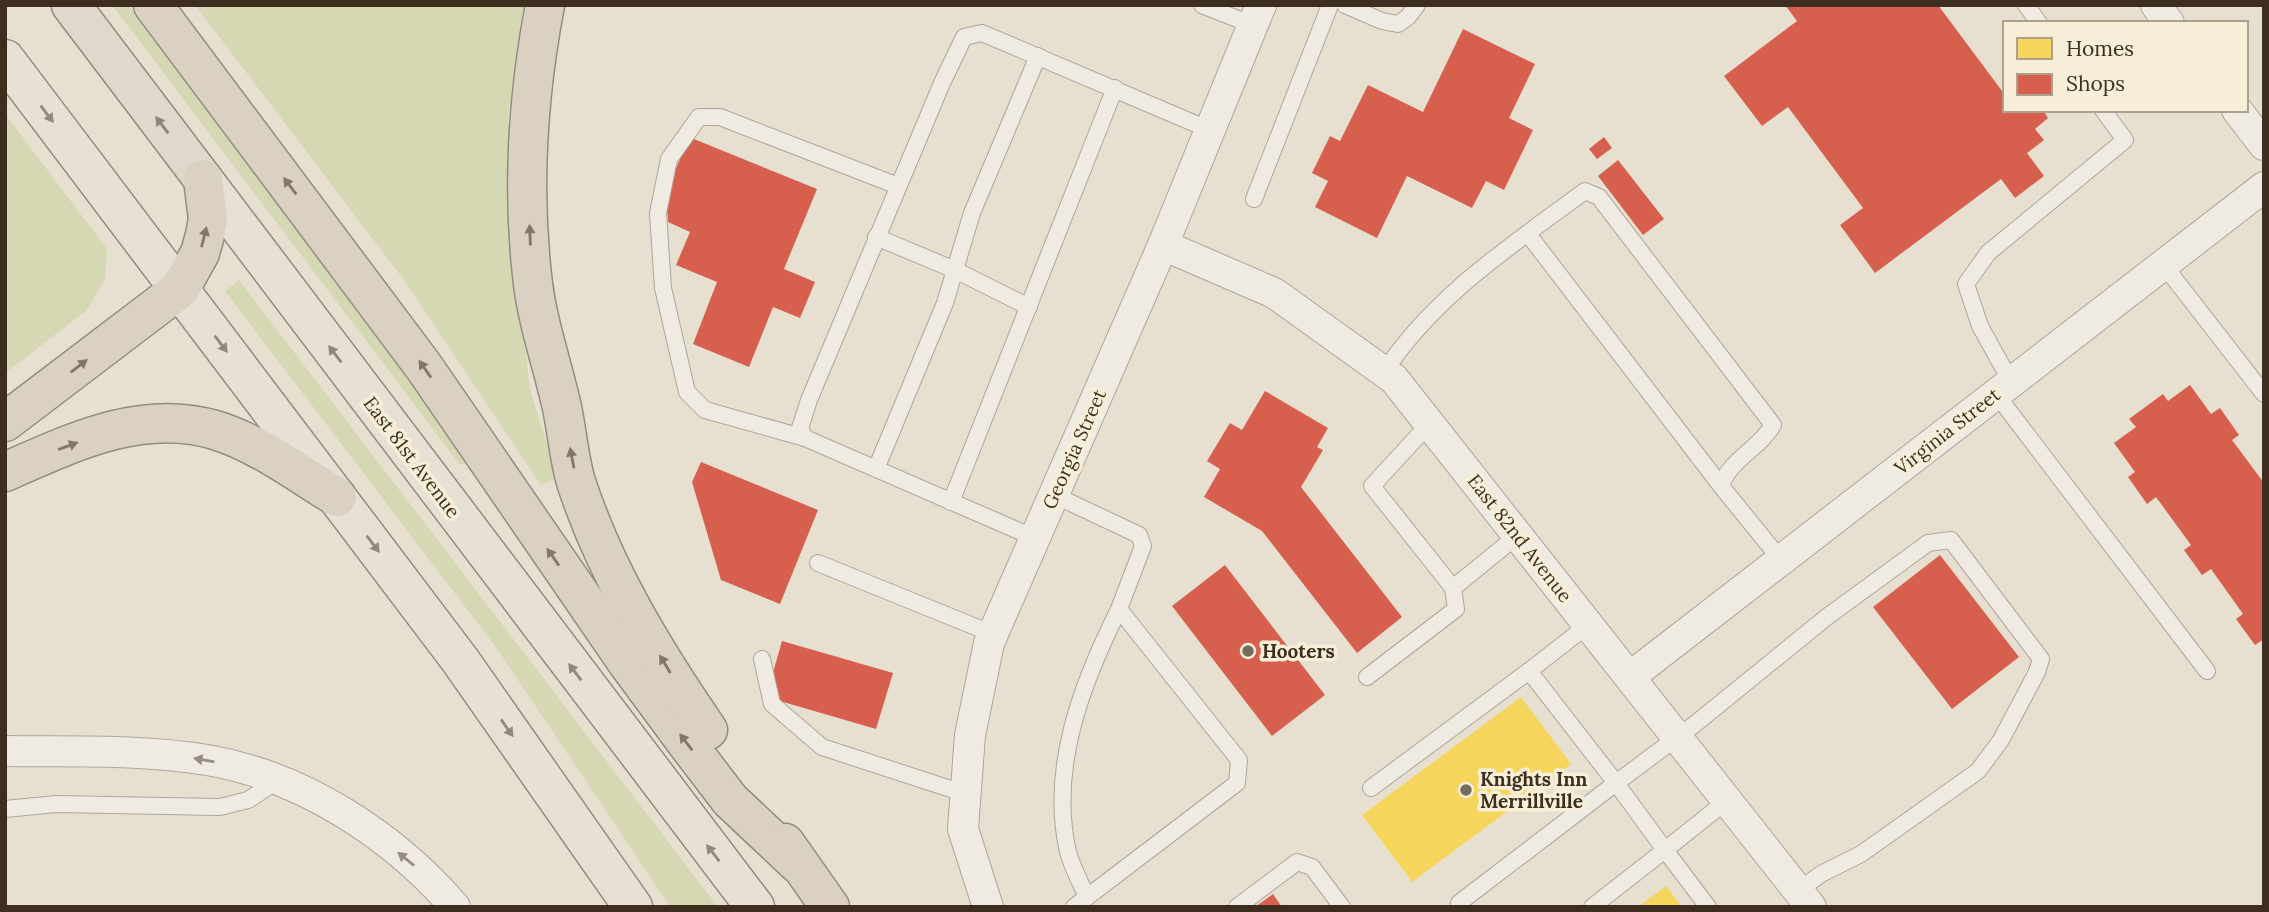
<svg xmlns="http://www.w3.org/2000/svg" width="2269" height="912" viewBox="0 0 2269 912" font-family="Lora,serif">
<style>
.green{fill:#d6d7b3}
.homes{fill:#f6d55c}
.shops{fill:#d6604d}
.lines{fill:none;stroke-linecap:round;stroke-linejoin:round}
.service-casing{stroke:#ada599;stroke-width:18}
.minor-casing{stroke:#ada599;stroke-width:32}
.primary-casing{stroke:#928b80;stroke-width:41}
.trunk-casing{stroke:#928b80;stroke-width:41}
.motorway-casing{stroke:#928b80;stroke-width:41}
.service{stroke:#efebe3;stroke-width:16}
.minor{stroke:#efebe3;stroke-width:30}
.primary{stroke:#e6e1d4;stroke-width:38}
.trunk{stroke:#e0d9cb;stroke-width:38}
.motorway{stroke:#dad1c2;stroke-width:38}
.oneway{fill:#92887a}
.oneway2{fill:#8e8476}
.oneway3{fill:#847769}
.oneway4{fill:#968c82}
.poi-dot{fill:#786c5e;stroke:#f7eed8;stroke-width:2.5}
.labels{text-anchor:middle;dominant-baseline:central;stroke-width:7;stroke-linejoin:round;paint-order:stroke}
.street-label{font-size:19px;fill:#3d2e20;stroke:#f7eed8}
.poi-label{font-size:19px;font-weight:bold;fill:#3d2e20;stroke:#f7eed8;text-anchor:start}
</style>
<rect width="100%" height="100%" fill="#e7e0d1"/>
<g class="green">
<polygon points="112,5 129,5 375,330 466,463 460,465"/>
<polygon points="195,5 527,5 508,114 514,245 530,390 558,478 541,485 404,280"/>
<polygon points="5,114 107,249 105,279 86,311 5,373"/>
<polygon points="239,280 718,907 670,907 498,650 225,291"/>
</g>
<g class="homes">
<polygon points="1521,697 1571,764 1412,882 1362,815"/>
<polygon points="1666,886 1682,907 1638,907"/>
</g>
<g class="shops">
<polygon points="1785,5 1938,5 2005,95 2005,110 2043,110 2048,118 2035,129 2044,140 2027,153 2044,176 2015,198 2001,179 1875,273 1840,225 1863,208 1788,107 1762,126 1724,76 1797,21"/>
<polygon points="1463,29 1535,64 1509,118 1533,130 1504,190 1486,181 1472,208 1407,176 1377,238 1315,207 1328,181 1312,173 1330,136 1340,141 1368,85 1423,112"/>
<polygon points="689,137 817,189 784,269 815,282 800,318 773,307 749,367 693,344 717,282 676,265 690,232 668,222 666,193"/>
<polygon points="1604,137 1612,148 1597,159 1589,149"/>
<polygon points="1618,160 1664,219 1643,235 1598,176"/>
<polygon points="2190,385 2211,414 2220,408 2239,435 2232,440 2264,483 2264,639 2255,645 2236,619 2243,614 2211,569 2202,575 2184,550 2191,545 2156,497 2147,504 2128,477 2135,472 2114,443 2136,427 2129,419 2163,394 2168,401"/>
<polygon points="1265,391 1328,428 1317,447 1323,450 1301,487 1402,617 1357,653 1262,531 1204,497 1220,469 1207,461 1230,423 1242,430"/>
<polygon points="701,462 818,510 780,604 721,580 692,482"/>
<polygon points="1940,555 2019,657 1952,709 1873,607"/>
<polygon points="1225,565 1325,695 1272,736 1172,606"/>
<polygon points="782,641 893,673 876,729 766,697"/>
<polygon points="1273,894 1282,907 1255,907"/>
</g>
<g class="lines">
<defs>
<g id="service">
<polyline points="1202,5 1253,25"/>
<polyline points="1345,5 1382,21 1398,24 1408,17 1417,5"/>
<polyline points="2026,5 2039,23"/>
<polyline points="1254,199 1330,5"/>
<polyline points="1528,234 1721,486"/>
<polyline points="876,237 955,270 1029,307"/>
<polyline points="2163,264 2264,394"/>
<path d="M1384,372C1436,294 1511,246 1585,191L1599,197L1773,425C1759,449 1730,459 1721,486L1781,560"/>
<polyline points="2011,382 1980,326 1966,284 1988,253 2125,140 2103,110"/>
<polyline points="1996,394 2207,671"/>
<polyline points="805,438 705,410 687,392 663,288 658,213 669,159 699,117 720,117 898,186"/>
<polyline points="876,469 945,303 972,213 1038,56"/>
<polyline points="1054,495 1139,535 1143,546 1119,609 1239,760 1237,783 1074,907"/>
<polyline points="951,502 1115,88"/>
<polyline points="1035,538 805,438 800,428 809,400 942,83 964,37 982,33 1210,130"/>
<polyline points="818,563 993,634"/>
<polyline points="1453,588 1518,535"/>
<polyline points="1588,625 1529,671 1616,783 1695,724 1828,616 1928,543 1951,540 2041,659 2037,672 2001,740 1978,771 1861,854 1821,874 1798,891"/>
<polyline points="762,659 772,704 822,747 966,794"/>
<polyline points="1367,677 1456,609 1453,588 1372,486 1430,423"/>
<polyline points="1371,788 1529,671"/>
<polyline points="5,809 56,804 220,807 248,800 277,781"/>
<path d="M1087,897C1080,881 1070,864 1067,847C1050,765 1083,681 1119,609"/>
<polyline points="1459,903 1616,783 1665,850 1592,907"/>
<polyline points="1237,907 1297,862 1312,867 1342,907"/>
<polyline points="1708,907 1665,850 1729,799"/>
</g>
<g id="minor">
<polyline points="2156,5 2169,23"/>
<polyline points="2237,110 2264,145"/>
<polyline points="1163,245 1274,293 1394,379 1811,907"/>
<polyline points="1631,676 2264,187"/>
<path d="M5,751C72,752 141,749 207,760C302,776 393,835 455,907"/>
<polyline points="988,907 963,829 970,735 989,643 1163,245 1261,5"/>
</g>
<g id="primary">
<polyline points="5,59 460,660 633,907"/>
<polyline points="203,179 755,907"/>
</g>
<polyline id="trunk" points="71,5 203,179"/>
<g id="motorway">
<polyline points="153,5 424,367 626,661 688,745 730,800 798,864"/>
<path d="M545,5C528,94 522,185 532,275C536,317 550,357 560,399C567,426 568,455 576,482C605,571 655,653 708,730"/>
<polyline points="5,422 180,289 200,253 205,235 208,219 203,179"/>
<path d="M5,472C71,443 142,408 215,430C258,443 299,474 337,497"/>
<polyline points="785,843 830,907"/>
</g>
</defs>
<use href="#service" class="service-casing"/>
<use href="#minor" class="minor-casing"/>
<use href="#primary" class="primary-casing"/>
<use href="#trunk" class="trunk-casing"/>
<use href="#motorway" class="motorway-casing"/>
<use href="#service" class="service"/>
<use href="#minor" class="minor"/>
<use href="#primary" class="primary"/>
<use href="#trunk" class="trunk"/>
<use href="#motorway" class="motorway"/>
</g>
<defs><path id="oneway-solid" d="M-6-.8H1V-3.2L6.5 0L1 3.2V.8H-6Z" transform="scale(1.75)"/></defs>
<g class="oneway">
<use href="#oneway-solid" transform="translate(47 114) rotate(53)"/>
<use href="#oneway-solid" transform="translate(221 344) rotate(53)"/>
<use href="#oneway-solid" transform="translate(335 354) rotate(-127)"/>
<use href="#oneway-solid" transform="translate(373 544) rotate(53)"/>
<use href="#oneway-solid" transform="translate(575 672) rotate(-127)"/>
<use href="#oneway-solid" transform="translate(507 728) rotate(55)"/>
<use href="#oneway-solid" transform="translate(713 853) rotate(-128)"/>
</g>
<use class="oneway2" href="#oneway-solid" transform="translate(162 125) rotate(-127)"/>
<g class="oneway3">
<use href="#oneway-solid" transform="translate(290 186) rotate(-127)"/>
<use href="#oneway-solid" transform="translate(530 235) rotate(-92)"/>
<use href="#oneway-solid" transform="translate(204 237) rotate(-76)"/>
<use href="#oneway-solid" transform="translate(79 366) rotate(-38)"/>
<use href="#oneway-solid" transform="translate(425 369) rotate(-125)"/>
<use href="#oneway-solid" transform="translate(68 446) rotate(-20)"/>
<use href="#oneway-solid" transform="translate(572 458) rotate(-101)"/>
<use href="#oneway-solid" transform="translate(553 557) rotate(-125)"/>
<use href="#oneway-solid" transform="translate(665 664) rotate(-121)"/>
<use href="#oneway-solid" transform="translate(686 742) rotate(-127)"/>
</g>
<g class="oneway4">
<use href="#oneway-solid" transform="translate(204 760) rotate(-170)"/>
<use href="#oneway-solid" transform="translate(406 859) rotate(-141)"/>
</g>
<g class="poi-dot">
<circle cx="1248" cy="651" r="7"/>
<circle cx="1466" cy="790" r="7"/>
</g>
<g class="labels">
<g class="street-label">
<text transform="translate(1947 431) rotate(-38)">Virginia Street</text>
<text transform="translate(1074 449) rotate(-66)">Georgia Street</text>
<text transform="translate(412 457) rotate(53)">East 81st Avenue</text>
<text transform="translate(1520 538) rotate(52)">East 82nd Avenue</text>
</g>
<g class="poi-label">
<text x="1262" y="651">Hooters</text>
<text x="1480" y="779">Knights Inn<tspan x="1480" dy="22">Merrillville</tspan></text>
</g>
</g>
<rect width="2269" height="912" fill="none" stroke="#3d2e20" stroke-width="14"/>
<rect x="2003" y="21" width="245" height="91" fill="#f7eed8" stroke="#ada18e" stroke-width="2"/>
<rect x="2017" y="38" width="35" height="21" fill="#f6d55c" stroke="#ada18e" stroke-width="2"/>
<text x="2066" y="56" font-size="21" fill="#3d2e20">Homes</text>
<rect x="2017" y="74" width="35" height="21" fill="#d6604d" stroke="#ada18e" stroke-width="2"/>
<text x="2066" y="91" font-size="21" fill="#3d2e20">Shops</text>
</svg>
